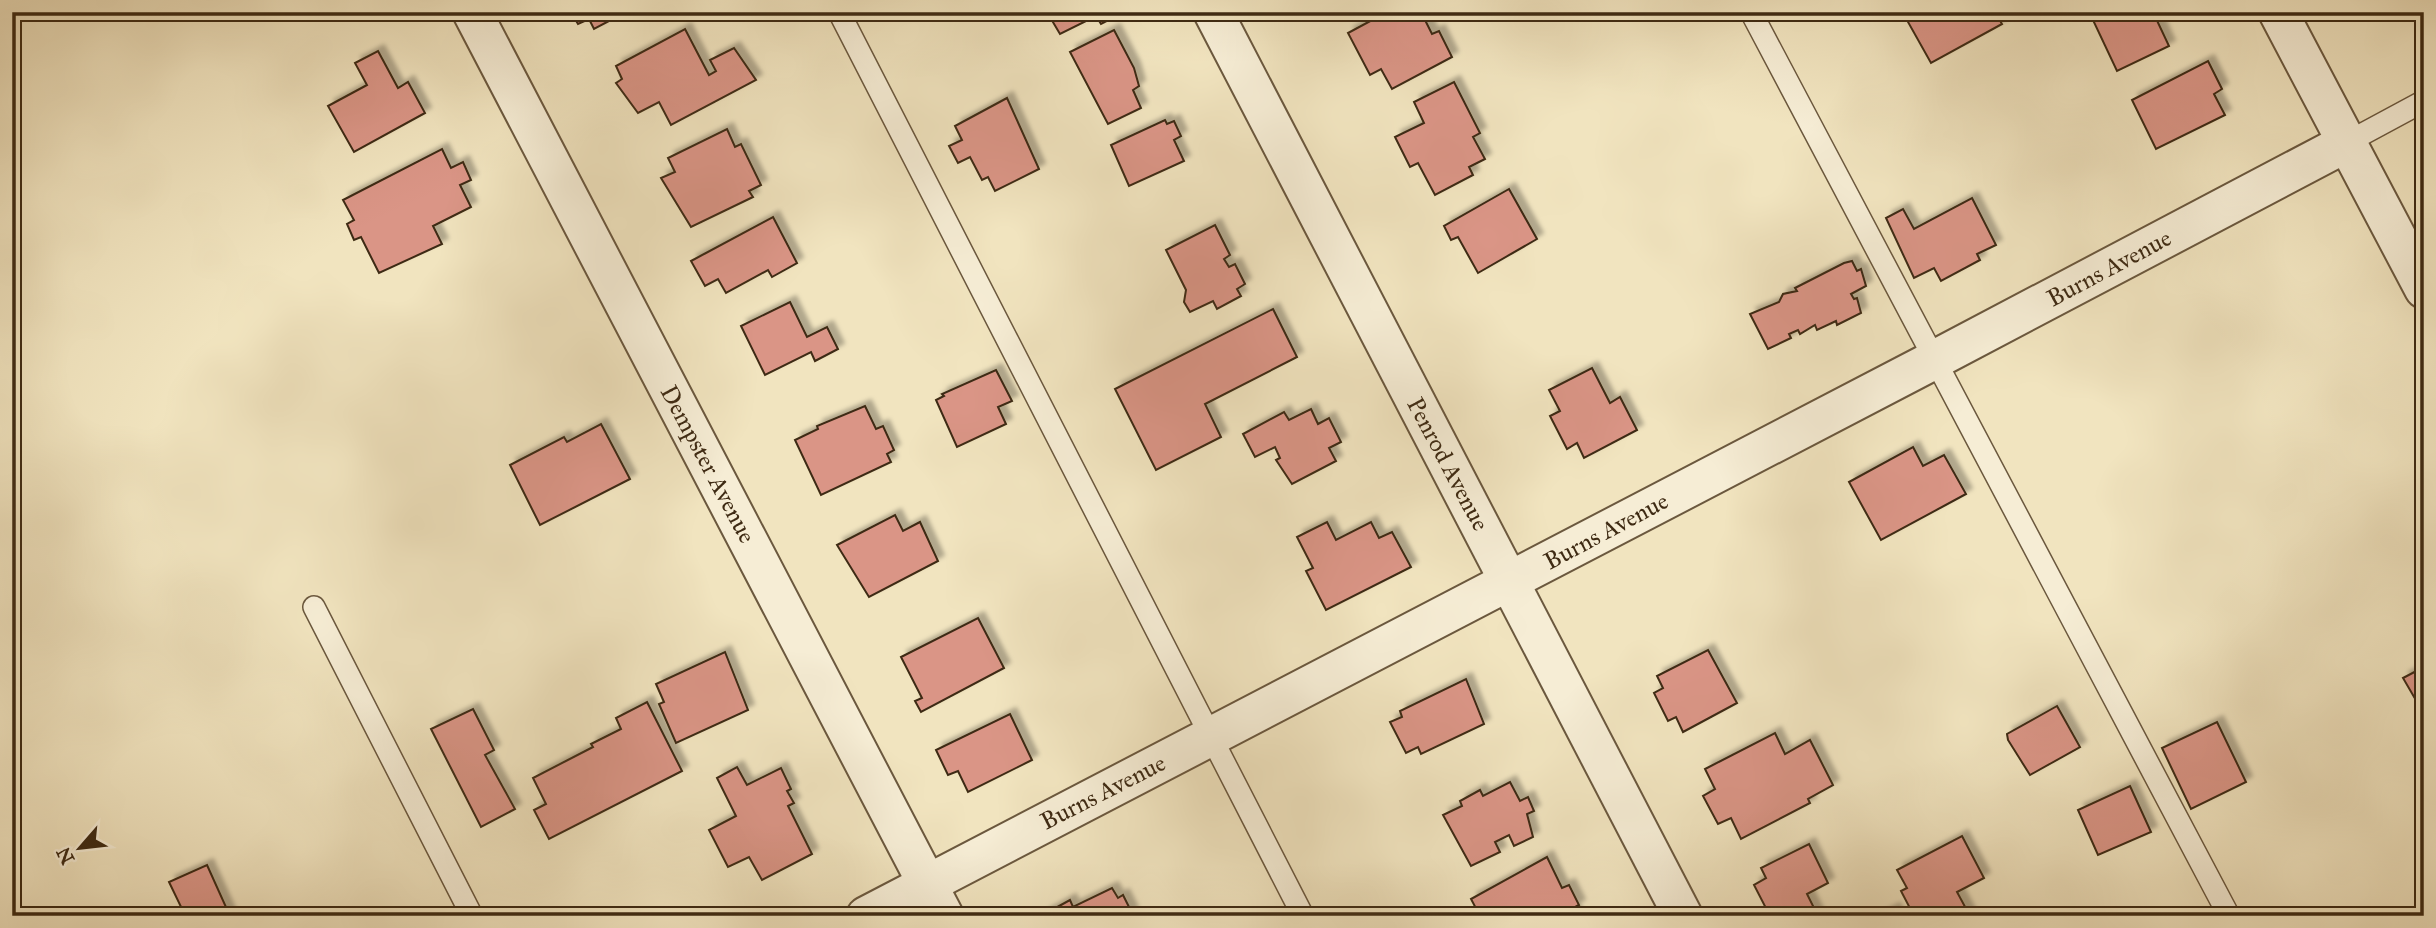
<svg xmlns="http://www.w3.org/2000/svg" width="2436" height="928" viewBox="0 0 2436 928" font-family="'IM FELL Great Primer',serif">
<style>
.building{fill:#da9586;stroke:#3e2a13;stroke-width:2;filter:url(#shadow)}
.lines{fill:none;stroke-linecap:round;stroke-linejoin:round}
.service-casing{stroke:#6b583e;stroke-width:24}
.minor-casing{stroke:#6b583e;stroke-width:42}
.tertiary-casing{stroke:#6b583e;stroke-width:42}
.service{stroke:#f6edd5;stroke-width:21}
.minor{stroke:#f6edd5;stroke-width:38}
.tertiary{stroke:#f6edd5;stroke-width:38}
.labels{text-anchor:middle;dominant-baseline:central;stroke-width:6;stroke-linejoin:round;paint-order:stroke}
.street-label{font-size:24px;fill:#3e2a13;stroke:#f6edd5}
</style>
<defs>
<filter id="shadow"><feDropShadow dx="6" dy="-6" stdDeviation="2" flood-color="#0004"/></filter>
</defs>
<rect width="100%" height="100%" fill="#f1e4bf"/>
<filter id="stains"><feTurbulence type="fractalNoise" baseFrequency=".00286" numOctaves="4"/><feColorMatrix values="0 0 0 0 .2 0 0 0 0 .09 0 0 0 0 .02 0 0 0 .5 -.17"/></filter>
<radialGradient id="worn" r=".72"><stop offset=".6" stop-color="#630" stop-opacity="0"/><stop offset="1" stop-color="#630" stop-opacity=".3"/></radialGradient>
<g class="building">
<polygon points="571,12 626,12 594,29 589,19 578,24"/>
<polygon points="1047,12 1124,12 1101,24 1096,16 1060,34"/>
<polygon points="1387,12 1421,12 1432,34 1439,31 1452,57 1392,89 1381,69 1370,75 1348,33"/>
<polygon points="1926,12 1995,12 2002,24 1931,63 1908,22"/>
<polygon points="2103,12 2153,12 2169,46 2117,71 2092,18"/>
<polygon points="685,29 709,75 716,71 710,60 734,48 756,80 671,125 659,102 638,113 616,83 622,79 616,66"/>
<polygon points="1114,30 1134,68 1139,86 1133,90 1141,108 1108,124 1070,52"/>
<polygon points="378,51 398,88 408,82 425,113 354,152 328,106 367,85 355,63"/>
<polygon points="2208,61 2222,89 2214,94 2225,115 2156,149 2132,100"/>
<polygon points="1454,82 1480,133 1473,137 1485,159 1469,167 1473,175 1435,195 1418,163 1410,167 1395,137 1424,123 1414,102"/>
<polygon points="1007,98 1039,169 995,191 988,177 982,180 970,157 958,163 949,146 962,140 955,126"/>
<polygon points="1165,120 1167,124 1174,121 1181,136 1174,140 1184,161 1129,186 1111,145"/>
<polygon points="727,129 735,147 741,144 761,185 749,191 753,197 691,227 661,178 675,172 668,158"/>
<polygon points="442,149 451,168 463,162 471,180 460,185 471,207 433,226 442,244 379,273 361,237 354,240 347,224 354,220 343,200"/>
<polygon points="1509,189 1537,239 1478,273 1458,237 1451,240 1444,226"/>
<polygon points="1972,198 1996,245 1977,254 1980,260 1941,281 1934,268 1914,278 1886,218 1903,209 1914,229"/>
<polygon points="773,217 797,263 772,277 768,270 726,293 718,279 705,286 691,261"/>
<polygon points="1215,225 1230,255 1224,259 1229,267 1235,264 1245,284 1237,289 1241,296 1217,309 1213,301 1190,312 1184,302 1186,290 1166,250"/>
<polygon points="1852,261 1857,271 1861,269 1866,286 1851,294 1854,299 1857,298 1861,313 1837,325 1836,321 1817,330 1815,325 1800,334 1798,330 1789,334 1791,338 1768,349 1750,314 1779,302 1783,294 1797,291 1795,288 1844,263"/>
<polygon points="790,302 807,337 827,327 838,349 815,361 811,352 765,375 741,326"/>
<polygon points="1273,309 1297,357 1205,404 1221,437 1156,470 1115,389"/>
<polygon points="1592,368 1610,403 1620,397 1637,430 1584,458 1577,443 1567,449 1550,416 1560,411 1549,390"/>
<polygon points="996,370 1012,401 998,407 1006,424 957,447 936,400 944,396 942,394"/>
<polygon points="865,406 876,429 883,426 894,450 887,454 891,462 821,495 795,440 818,429 817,426"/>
<polygon points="1311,409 1318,424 1329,418 1341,442 1329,448 1336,461 1292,484 1276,460 1280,458 1275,447 1255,457 1243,434 1284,412 1289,420"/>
<polygon points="601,424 630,479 540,525 510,465 564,437 567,442"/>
<polygon points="1913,447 1923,466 1944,455 1966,494 1881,540 1849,482"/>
<polygon points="895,515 903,531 920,522 938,561 869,597 837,545"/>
<polygon points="1327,522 1336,540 1371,522 1379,538 1392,532 1411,567 1326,610 1306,571 1313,568 1297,537"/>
<polygon points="978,618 1004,668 921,712 915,701 922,698 901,657"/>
<polygon points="1708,650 1737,703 1683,732 1676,717 1668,721 1654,693 1663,688 1657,676"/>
<polygon points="725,652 748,710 676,743 659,704 664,702 656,684"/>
<polygon points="2424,667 2424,714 2403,678"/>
<polygon points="1466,679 1484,724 1421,754 1418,747 1406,753 1390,722 1402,717 1400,711"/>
<polygon points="647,702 682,771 549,839 534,810 546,804 533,778 593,747 591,744 621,729 616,718"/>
<polygon points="2057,706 2080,747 2030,775 2008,740 2007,734"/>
<polygon points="473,709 494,750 485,755 515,809 481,827 431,729"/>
<polygon points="1010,714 1032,760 968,792 958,771 948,775 936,750"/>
<polygon points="2217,722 2246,782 2191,809 2162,748"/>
<polygon points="1775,733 1785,754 1810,740 1833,785 1808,799 1810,803 1741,839 1731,818 1718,824 1703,796 1715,789 1705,769"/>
<polygon points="737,767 747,785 781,768 791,789 787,791 794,803 788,806 812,854 762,880 749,857 728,867 709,830 736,816 717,778"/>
<polygon points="1510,782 1520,801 1528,797 1534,811 1527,814 1533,837 1514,846 1509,835 1495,842 1500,852 1471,866 1443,815 1462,806 1460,801 1480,790 1483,796"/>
<polygon points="2130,786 2151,832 2098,855 2078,810"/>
<polygon points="1962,836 1984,878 1957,892 1970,916 1914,916 1901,891 1907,888 1897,870"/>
<polygon points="1809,844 1828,883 1807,894 1818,916 1770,916 1754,885 1766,878 1761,868"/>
<polygon points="1547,857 1562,888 1569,885 1579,905 1573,908 1576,916 1480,916 1471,899"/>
<polygon points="207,865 230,916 178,916 184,913 169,882"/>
<polygon points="1112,888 1118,898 1123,895 1132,913 1125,916 1041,916 1070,900 1073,907"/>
<polygon points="1894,909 1898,916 1880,916"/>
</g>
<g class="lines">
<defs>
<g id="service">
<polyline points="839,12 1303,916"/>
<polyline points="1751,12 2229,916"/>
<polyline points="2346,143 2424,101"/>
<polyline points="314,607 472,916"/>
</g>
<g id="minor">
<polyline points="472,12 944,916"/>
<polyline points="1213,12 1683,916"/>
<polyline points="866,916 1934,360 2346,143"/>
</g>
<polyline id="tertiary" points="2278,12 2424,289"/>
</defs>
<use href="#service" class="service-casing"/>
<use href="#minor" class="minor-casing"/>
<use href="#tertiary" class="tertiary-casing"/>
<use href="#service" class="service"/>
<use href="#minor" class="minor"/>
<use href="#tertiary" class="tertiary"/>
</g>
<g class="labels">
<g class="street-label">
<text transform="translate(2109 268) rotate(-28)">Burns Avenue</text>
<text transform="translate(708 464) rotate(62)">Dempster Avenue</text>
<text transform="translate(1448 464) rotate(62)">Penrod Avenue</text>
<text transform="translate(1606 531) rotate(-28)">Burns Avenue</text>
<text transform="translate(1103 792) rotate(-27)">Burns Avenue</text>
</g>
</g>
<rect width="2436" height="928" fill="none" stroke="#f1e4bf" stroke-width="42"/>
<rect x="14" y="14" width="2408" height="900" fill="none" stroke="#3e2a13" stroke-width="3.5"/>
<rect x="21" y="21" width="2394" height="886" fill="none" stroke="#3e2a13" stroke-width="2"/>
<g transform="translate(80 848) rotate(242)" stroke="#f6edd5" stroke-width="5" paint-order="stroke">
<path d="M0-5L12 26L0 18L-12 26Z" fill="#3e2a13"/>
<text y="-10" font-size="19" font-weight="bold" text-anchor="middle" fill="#3e2a13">N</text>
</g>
<rect width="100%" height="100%" filter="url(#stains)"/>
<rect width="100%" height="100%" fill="url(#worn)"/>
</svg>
